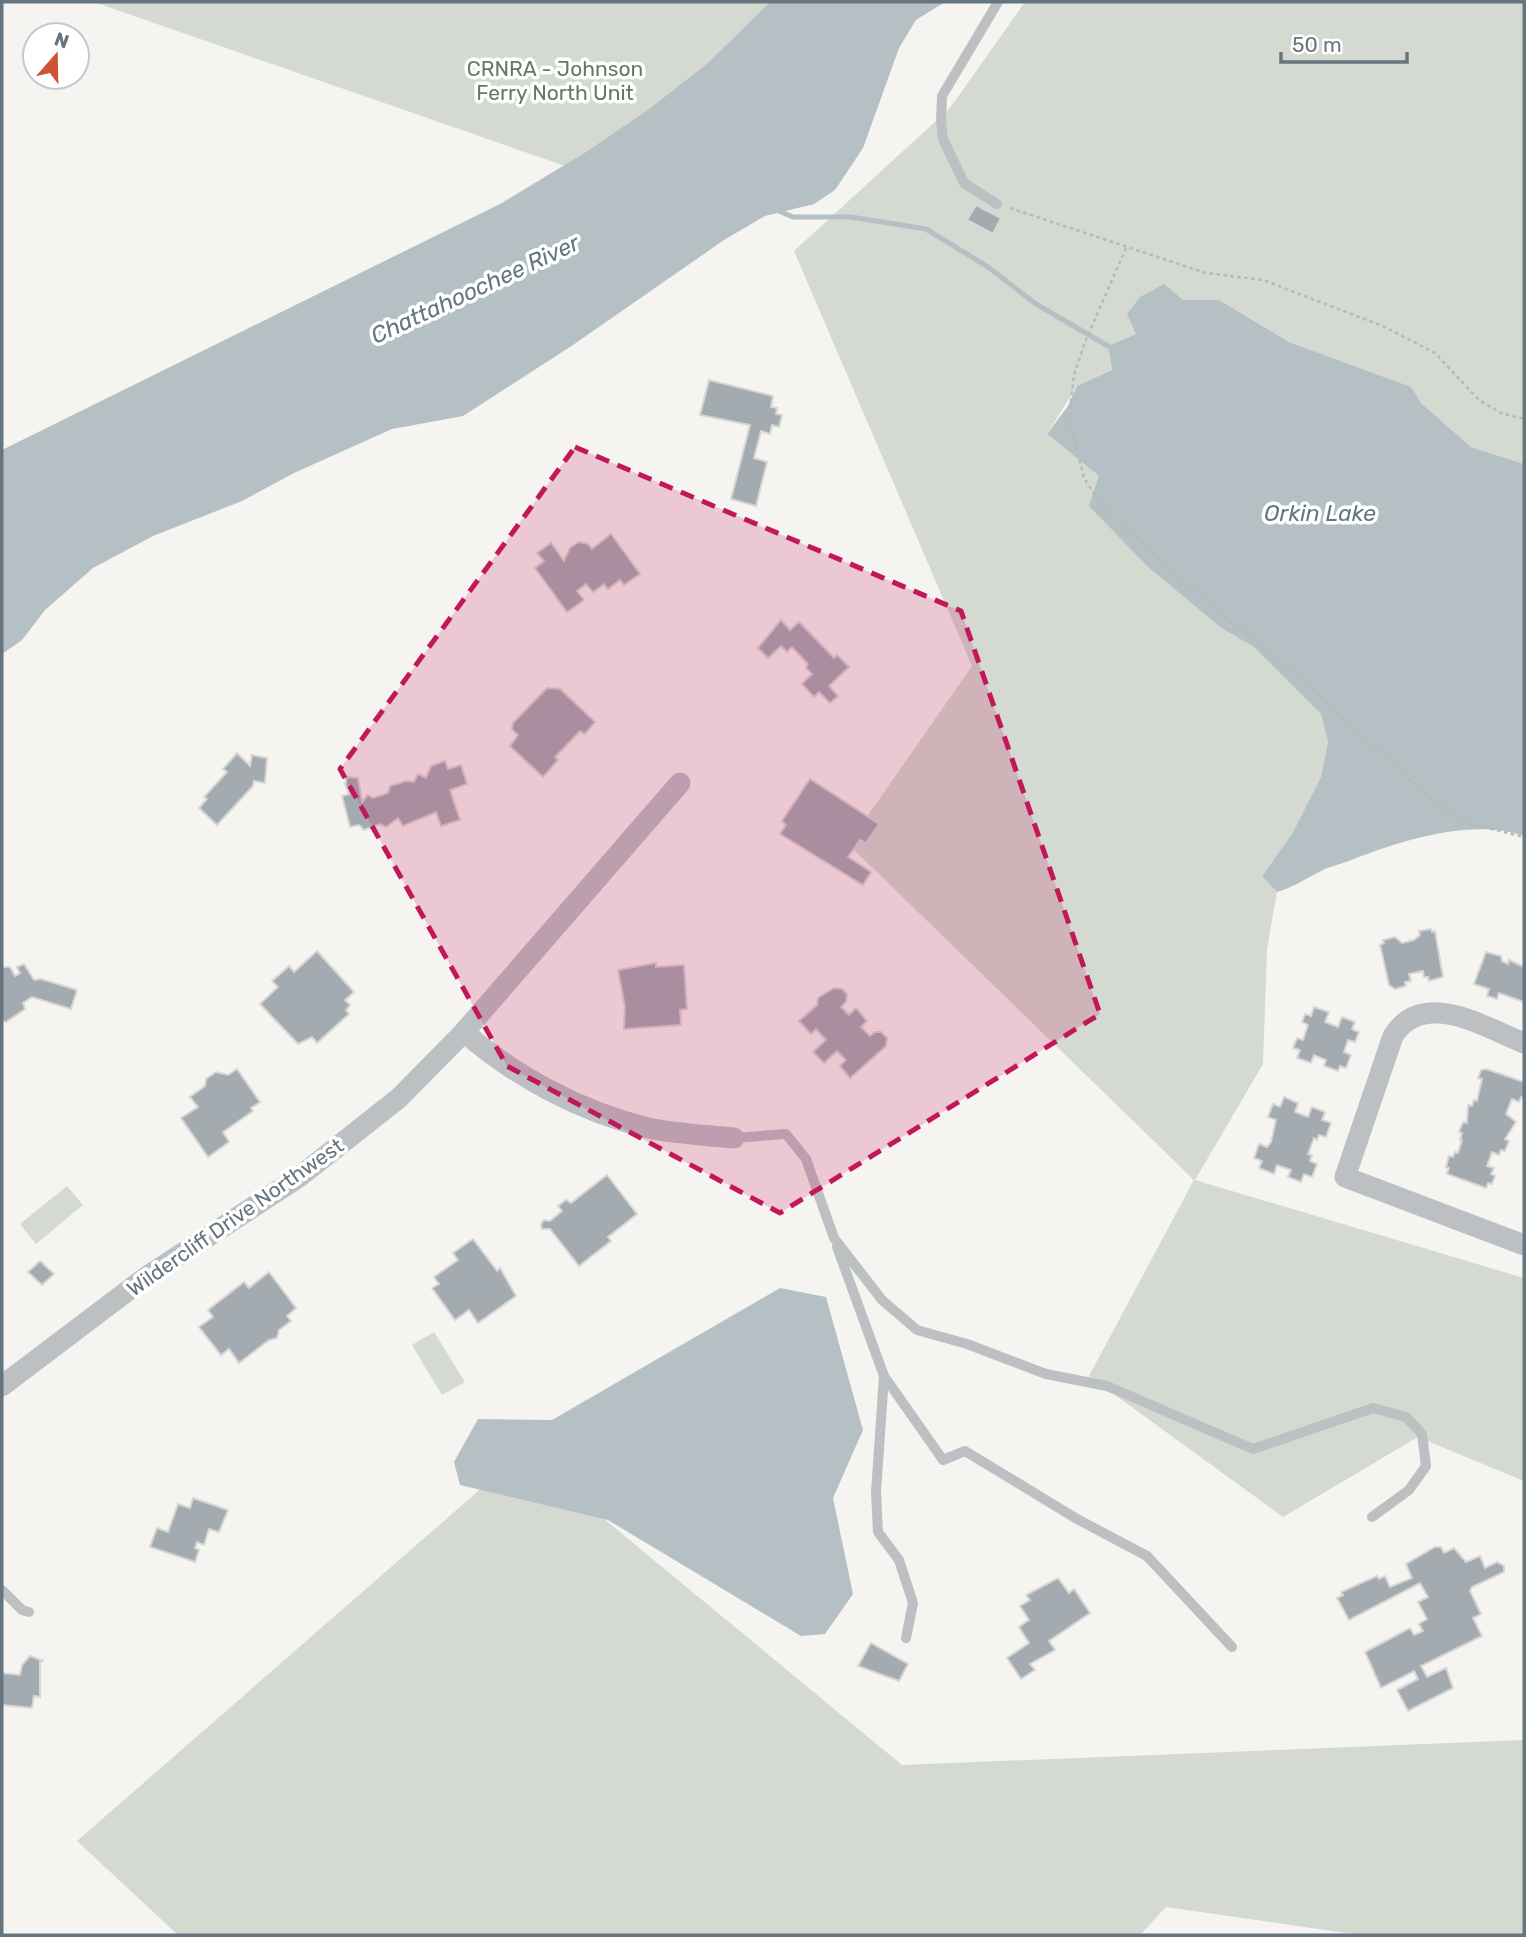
<svg xmlns="http://www.w3.org/2000/svg" width="1526" height="1937" viewBox="0 0 1526 1937" font-family="Rubik,sans-serif">
<style>
.green{fill:#d4d9d1}
.water{fill:#b4c0c3}
.lines{fill:none;stroke-linecap:round;stroke-linejoin:round}
.stream{stroke:#b4c0c3;stroke-width:5}
.building{fill:#a4abb0;stroke:#d6d6d4;stroke-width:2}
.path{stroke:#b6b9bb;stroke-width:2.5;stroke-dasharray:3.5 3.5;stroke-linecap:butt}
.lane{stroke:#bcc0c3;stroke-width:10}
.street{stroke:#bcc0c3;stroke-width:21}
.marked{fill:#c2185b;fill-opacity:0.2;stroke:#c2185b;stroke-width:5;stroke-dasharray:14 9;stroke-linejoin:round}
.labels{text-anchor:middle;dominant-baseline:central;stroke-width:7;stroke-linejoin:round;paint-order:stroke}
.park-label{font-size:21px;fill:#697765;stroke:#fff}
.street-label{font-size:21px;fill:#67757f;stroke:#fff}
.water-label{font-size:23px;font-style:italic;fill:#63777c;stroke:#fff}
</style>
<rect width="100%" height="100%" fill="#f5f4f1"/>
<g class="green">
<path d="M94,2H770C715,68 637,120 565,166Z"/>
<polygon points="1025,2 1524,2 1524,464 1471,447 1421,403 1410,387 1289,342 1219,300 1183,300 1136,334 1108,346 1112,370 1077,386 1047,434 1099,476 1149,568 1221,628 1254,647 1321,714 1328,742 1321,777 1292,834 1262,876 1277,892 1267,949 1263,1064 1195,1180 1524,1278 1524,1481 1418,1437 1283,1517 1089,1376 1194,1180 848,844 972,666 794,251 950,108"/>
<polygon points="67,1186 83,1205 36,1244 20,1224"/>
<polygon points="434,1332 465,1382 442,1395 412,1345"/>
<polygon points="523,1452 902,1765 1524,1740 1524,1935 1360,1935 1166,1907 1140,1935 178,1935 77,1841"/>
</g>
<g class="water">
<polygon points="770,2 945,2 916,20 899,48 863,148 835,190 814,204 765,216 724,240 573,345 463,416 392,429 294,473 242,501 153,536 93,568 45,610 22,640 2,654 2,450 500,204 586,152 648,110 708,63"/>
<path d="M1164,284L1183,300H1219L1289,342L1411,387L1421,403L1471,447L1524,464V836C1470,817 1397,842 1346,862C1338,865 1328,867 1321,871C1305,879 1294,887 1277,892L1262,876L1292,834L1321,777L1328,742L1321,714L1254,647L1221,628L1149,568L1089,506L1099,476L1047,434L1068,406L1077,386L1112,370L1108,346L1136,334L1127,314L1140,297Z"/>
<polygon points="780,1288 826,1297 863,1430 833,1498 853,1594 825,1634 801,1636 608,1520 460,1485 454,1462 478,1419 552,1420"/>
</g>
<g class="lines">
<polyline class="stream" points="774,209 793,217 851,217 926,229 988,267 1036,304 1108,346"/>
</g>
<g class="building">
<polygon points="976,205 1001,218 993,234 967,220"/>
<polygon points="709,380 773,396 771,407 777,408 776,414 782,415 779,427 772,425 770,434 761,431 754,458 767,462 756,506 731,499 750,425 700,415"/>
<polygon points="611,534 640,574 624,585 620,580 608,589 604,584 593,592 586,584 577,591 584,600 567,612 535,568 544,561 537,553 551,543 564,561 570,548 579,542 588,544 592,549"/>
<polygon points="781,620 790,630 799,622 834,658 837,655 849,667 829,686 838,696 830,703 819,692 814,697 802,684 812,674 806,668 808,664 792,647 787,652 781,646 768,658 758,648"/>
<polygon points="547,688 560,689 595,722 585,734 580,731 555,757 558,760 543,777 510,746 518,735 512,729 513,723"/>
<polygon points="237,753 250,766 252,755 267,758 265,783 254,781 253,786 217,825 199,808 207,799 204,797 227,772 223,769"/>
<polygon points="445,761 448,769 461,765 467,784 450,790 460,820 441,826 436,812 403,826 398,818 386,827 380,824 364,830 359,825 350,827 342,796 349,794 345,784 347,777 358,778 362,802 368,795 373,798 388,793 390,786 406,781 414,782 418,774 426,778 431,766"/>
<polygon points="810,779 879,824 866,843 860,840 848,857 871,872 863,885 780,834 786,825 782,821"/>
<polygon points="1431,929 1432,932 1435,931 1443,977 1429,981 1428,977 1424,977 1423,971 1409,974 1411,981 1405,982 1406,986 1395,989 1389,985 1380,945 1384,943 1383,940 1395,937 1402,943 1414,940 1420,935 1419,931"/>
<polygon points="317,951 354,992 345,1000 350,1005 346,1010 349,1014 317,1043 312,1037 298,1044 260,1004 278,987 272,981 289,966 294,972"/>
<polygon points="1486,952 1501,956 1502,961 1508,964 1509,960 1524,967 1524,1002 1499,993 1497,999 1487,996 1489,989 1474,984"/>
<polygon points="656,963 656,967 684,965 687,1009 680,1010 681,1025 624,1029 625,1007 618,970"/>
<polygon points="24,964 34,980 41,979 77,990 71,1009 32,997 23,1003 25,1009 6,1022 2,1021 2,967 10,967 15,976 20,973 17,967"/>
<polygon points="834,988 842,989 847,994 846,1002 841,1007 849,1015 856,1008 867,1021 861,1027 870,1036 875,1032 881,1032 887,1038 886,1046 850,1078 840,1066 846,1060 837,1051 824,1063 813,1052 826,1040 816,1029 811,1034 799,1021 817,1005 818,998"/>
<polygon points="1314,1007 1329,1012 1325,1022 1338,1027 1342,1017 1355,1022 1352,1029 1359,1032 1355,1042 1348,1040 1344,1052 1351,1055 1346,1068 1340,1066 1338,1071 1324,1066 1326,1060 1314,1055 1311,1063 1297,1058 1300,1050 1293,1048 1297,1038 1303,1040 1308,1025 1302,1022 1305,1014 1311,1016"/>
<polygon points="237,1069 260,1102 251,1108 253,1111 223,1132 229,1142 208,1157 181,1118 198,1107 190,1097 205,1086 206,1079 216,1072 228,1075"/>
<polygon points="1486,1069 1524,1082 1524,1099 1521,1097 1519,1102 1512,1099 1506,1114 1516,1122 1505,1139 1509,1141 1505,1151 1501,1150 1499,1155 1492,1152 1487,1166 1494,1168 1491,1174 1495,1176 1492,1184 1488,1183 1486,1188 1447,1174 1449,1168 1446,1167 1449,1156 1453,1157 1455,1152 1458,1153 1462,1140 1460,1140 1462,1133 1459,1132 1463,1122 1467,1123 1468,1105 1472,1106 1474,1100 1477,1101 1482,1079 1478,1078 1481,1070"/>
<polygon points="1284,1097 1298,1103 1295,1112 1308,1117 1312,1107 1325,1112 1322,1120 1331,1123 1326,1137 1319,1135 1317,1140 1314,1138 1308,1154 1312,1155 1310,1161 1317,1164 1312,1177 1304,1174 1301,1182 1288,1177 1291,1170 1277,1165 1274,1174 1259,1168 1262,1161 1254,1158 1259,1144 1267,1147 1271,1142 1276,1120 1268,1117 1273,1104 1280,1107"/>
<polygon points="607,1175 637,1214 608,1237 611,1241 579,1266 550,1229 542,1229 541,1224 544,1220 550,1221 562,1211 558,1206 566,1200 571,1203"/>
<polygon points="473,1239 497,1271 500,1268 516,1296 478,1323 469,1310 455,1320 432,1288 439,1284 434,1277 458,1260 453,1253"/>
<polygon points="40,1261 54,1274 42,1285 28,1272"/>
<polygon points="269,1272 296,1308 287,1316 291,1321 279,1330 277,1338 269,1340 239,1363 229,1349 221,1355 199,1327 213,1317 208,1310 244,1282 249,1288"/>
<polygon points="193,1498 228,1510 219,1532 209,1529 204,1545 197,1542 195,1548 199,1550 195,1562 150,1547 157,1528 168,1532 178,1504 190,1508"/>
<polygon points="1435,1547 1441,1547 1444,1553 1454,1548 1466,1562 1480,1556 1485,1568 1497,1562 1504,1566 1504,1572 1472,1587 1470,1591 1481,1614 1473,1618 1482,1636 1421,1666 1427,1677 1446,1668 1453,1688 1408,1711 1397,1690 1418,1679 1414,1671 1381,1688 1365,1652 1410,1628 1414,1635 1423,1631 1419,1624 1427,1619 1418,1602 1428,1597 1420,1583 1349,1620 1337,1598 1343,1595 1341,1592 1377,1576 1379,1579 1385,1576 1390,1587 1412,1578 1406,1564"/>
<polygon points="1058,1578 1069,1593 1074,1589 1090,1613 1049,1641 1055,1650 1030,1664 1035,1670 1021,1679 1007,1658 1029,1643 1019,1627 1029,1620 1020,1606 1030,1600 1026,1595"/>
<polygon points="871,1643 908,1664 899,1681 858,1666"/>
<polygon points="30,1656 44,1661 40,1661 40,1697 34,1696 32,1708 2,1705 2,1673 20,1675 22,1665"/>
</g>
<g class="lines">
<g class="path">
<polyline points="1010,208 1206,273 1263,280 1385,327 1435,353 1479,400 1501,413 1524,419"/>
<polyline points="1126,248 1085,342 1074,375 1069,419 1084,478 1104,509 1218,611 1300,678 1434,802 1464,822 1524,837"/>
</g>
<g class="lane">
<polyline points="997,204 964,183 943,139 941,120 942,96 998,2"/>
<polyline points="734,1138 786,1134 806,1159 834,1238 882,1300 917,1330 967,1344 1046,1374 1107,1386 1253,1449 1373,1408 1406,1417 1422,1434 1426,1466 1409,1490 1372,1517"/>
<polyline points="837,1247 884,1376 943,1460 965,1451 1077,1519 1147,1556 1232,1647"/>
<polyline points="884,1376 876,1492 878,1532 899,1560 913,1603 906,1638"/>
<polyline points="2,1590 22,1610 29,1612"/>
</g>
<g class="street">
<path d="M464,1032C515,1077 582,1112 648,1128C676,1134 706,1135 734,1138"/>
<path d="M1524,1043C1484,1027 1423,988 1393,1036L1345,1177L1524,1245"/>
<polyline points="2,1386 146,1277 299,1177 399,1098 464,1032 680,783"/>
</g>
</g>
<path class="marked" d="M575,447L961,611L1100,1014L780,1213L507,1066L340,769Z"/>
<g class="labels">
<g class="park-label">
<text x="555" y="68">CRNRA - Johnson<tspan x="555" dy="24">Ferry North Unit</tspan></text>
</g>
<g class="street-label">
<text transform="translate(235 1217) rotate(-35)">Wildercliff Drive Northwest</text>
</g>
<g class="water-label">
<text transform="translate(475 289) rotate(-25)">Chattahoochee River</text>
<text x="1320" y="513">Orkin Lake</text>
</g>
</g>
<rect width="1526" height="1937" fill="none" stroke="#67757f" stroke-width="7"/>
<g transform="translate(56 56) rotate(20)"><circle r="33" fill="#ffffff" stroke="#c2c8cc" stroke-width="2"/>
<path d="M0-5L12 26L0 18L-12 26Z" fill="#cf5437"/>
<text y="-10" font-size="19" font-weight="bold" text-anchor="middle" fill="#67757f">N</text>
</g>
<path d="M1281 52v10h126v-10" fill="none" stroke="#67757f" stroke-width="3.5"/>
<text x="1292" y="52" font-size="21" fill="#67757f" stroke="#ffffff" stroke-width="5" paint-order="stroke">50 m</text>
</svg>
